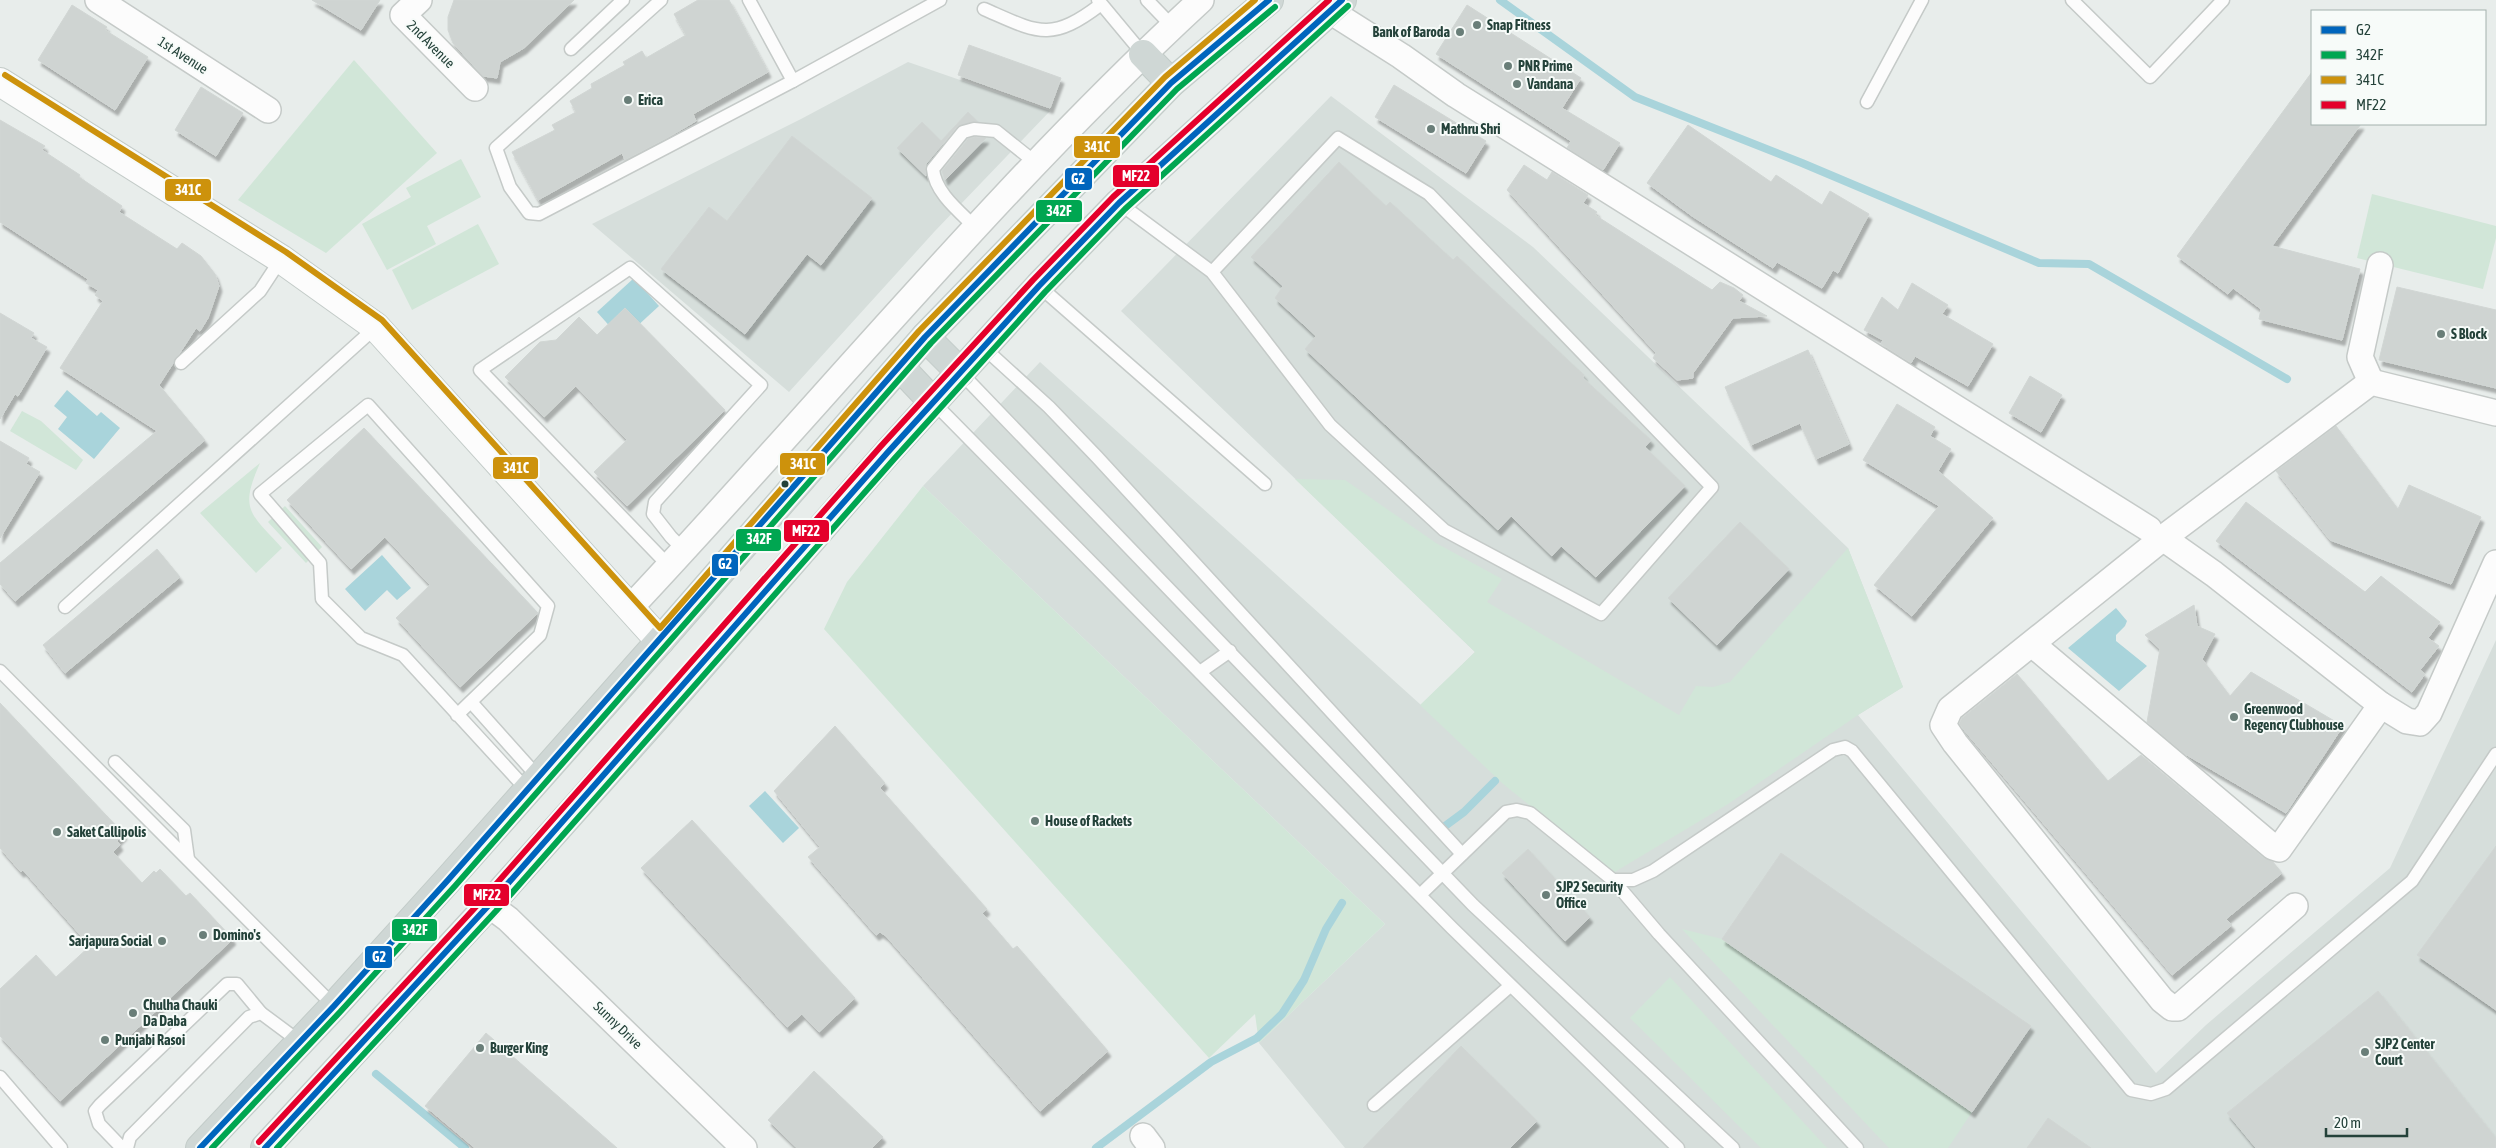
<svg xmlns="http://www.w3.org/2000/svg" width="2496" height="1148" viewBox="0 0 2496 1148" font-family="'Asap Condensed',sans-serif">
<style>
.built{fill:#d6dedb}
.green{fill:#d1e6d8}
.water{fill:#a9d4db}
.lines{fill:none;stroke-linecap:round;stroke-linejoin:round}
.stream{stroke:#a9d4db;stroke-width:8}
.building{fill:#cfd4d2;stroke:#d1d6d4;filter:url(#shadow)}
.lane-casing{stroke:#c5cac8;stroke-width:15}
.street-casing{stroke:#c5cac8;stroke-width:28}
.secondary-casing{stroke:#c3cbc8;stroke-width:30}
.primary-casing{stroke:#c3ccc9;stroke-width:30}
.lane{stroke:#fcfcfc;stroke-width:12}
.street{stroke:#fcfcfc;stroke-width:25}
.secondary{stroke:#fcfcfc;stroke-width:28}
.primary{stroke:#cfd7d5;stroke-width:28}
.bus-1-casing{stroke:#f7fbf9;stroke-width:10}
.bus-2-casing{stroke:#f7fbf9;stroke-width:10}
.bus-3-casing{stroke:#f7fbf9;stroke-width:10}
.bus-4-casing{stroke:#f7fbf9;stroke-width:10}
.bus-1{stroke:#0065bd;stroke-width:6}
.bus-2{stroke:#00a651;stroke-width:6}
.bus-3{stroke:#cd920c;stroke-width:6}
.bus-4{stroke:#e4002b;stroke-width:6}
.poi-dot{fill:#697e78;stroke:#f7fbf9;stroke-width:2}
.bus-dot{fill:#24423a;stroke:#f7fbf9;stroke-width:2}
.labels{text-anchor:middle;dominant-baseline:central;stroke-width:4;stroke-linejoin:round;paint-order:stroke}
.poi-label{font-size:14px;font-weight:bold;fill:#24423a;stroke:#f7fbf9;text-anchor:start}
.street-label{font-size:14px;fill:#24423a;stroke:#f7fbf9}
.line-badge{stroke:#f7fbf9;stroke-width:2}
.badge-label{font-size:14px;text-anchor:middle;font-weight:bold;fill:#fff}
</style>
<defs>
<filter id="shadow"><feDropShadow dx="3" dy="5.5" stdDeviation="1" flood-color="#0004"/></filter>
</defs>
<rect width="100%" height="100%" fill="#e8edeb"/>
<g class="built">
<polygon points="908,62 1050,111 935,231 789,392 592,224 801,119"/>
<polygon points="1331,96 1533,247 1848,548 1903,687 1858,715 2156,1073 2206,1025 2390,868 2496,640 2496,1148 1345,1148 1259,1043 1385,924 923,486 1040,362 1421,705 1475,652 1121,311"/>
</g>
<g class="green">
<polygon points="354,60 437,153 326,253 238,200"/>
<polygon points="461,159 481,197 427,226 436,244 387,270 362,224 411,197 406,188"/>
<polygon points="2372,194 2496,226 2496,238 2483,289 2357,258"/>
<polygon points="478,224 499,264 412,310 392,270"/>
<polygon points="22,411 41,421 83,460 76,470 10,431"/>
<path d="M260,463C239,510 250,513 282,548L256,573L200,513Z"/>
<polygon points="1295,479 1345,480 1436,543 1502,579 1487,602 1679,715 1696,686 1713,687 1730,682 1848,548 1903,687 1858,715 1728,804 1613,873 1502,783 1420,705 1475,652"/>
<polygon points="923,486 1385,924 1259,1043 1255,1014 1209,1058 824,629 847,582"/>
<polygon points="285,506 322,547 306,563 268,522"/>
<polygon points="1682,929 1722,939 1972,1112 1948,1148 1889,1148"/>
<polygon points="1670,977 1827,1148 1761,1148 1630,1018"/>
</g>
<g class="water">
<polygon points="634,278 659,306 622,340 597,312"/>
<polygon points="67,390 97,416 101,412 120,428 94,459 58,429 67,417 54,406"/>
<polygon points="382,555 411,588 397,600 387,590 365,611 345,589"/>
<polygon points="2116,608 2127,621 2125,626 2116,635 2116,641 2147,666 2119,691 2068,648"/>
<polygon points="765,791 799,828 783,843 749,806"/>
</g>
<g class="lines">
<g class="stream">
<polyline points="1500,0 1635,97 1802,163 2039,263 2089,264 2287,379"/>
<polyline points="1441,829 1464,812 1495,781"/>
<polyline points="376,1074 465,1148"/>
<polyline points="1096,1148 1211,1062 1257,1038 1282,1014 1304,980 1326,929 1342,903"/>
</g>
</g>
<g class="building">
<polygon points="312,0 380,0 361,30"/>
<polygon points="454,0 574,0 524,48 500,62 497,78 483,76 453,43 448,30 448,17"/>
<polygon points="698,0 729,0 768,72 693,114 696,121 667,138 625,160 622,153 538,200 512,152 555,130 552,125 576,112 570,101 592,88 591,84 625,65 623,62 642,51 646,58 686,35 674,14"/>
<polygon points="72,5 107,27 105,30 148,57 115,110 38,60"/>
<polygon points="1467,5 1581,78 1562,108 1620,143 1603,170 1567,148 1571,141 1436,54"/>
<polygon points="969,45 1061,78 1050,108 958,75"/>
<polygon points="2312,72 2312,124 2361,124 2272,246 2360,269 2342,340 2259,319 2261,309 2233,288 2228,294 2177,256"/>
<polygon points="1394,85 1486,141 1466,173 1375,117"/>
<polygon points="201,87 243,113 216,156 175,130"/>
<polygon points="968,112 977,121 957,127 926,164 926,176 897,148 922,122 941,141"/>
<polygon points="0,120 45,146 42,150 80,175 79,177 122,206 119,212 177,249 182,243 201,256 215,274 219,286 208,318 200,331 196,328 159,385 205,440 15,601 0,584 0,563 157,431 60,368 103,301 95,295 98,290 86,283 88,279 0,222"/>
<polygon points="1688,125 1771,182 1776,175 1822,205 1830,191 1869,214 1838,273 1833,270 1822,288 1777,262 1773,268 1692,216 1647,183"/>
<polygon points="792,136 872,198 821,265 807,254 745,334 661,269 709,207 727,221"/>
<polygon points="975,137 986,138 945,180 942,171 968,139"/>
<polygon points="1339,162 1386,206 1390,202 1453,260 1457,256 1584,375 1583,378 1651,440 1645,447 1685,486 1596,577 1561,546 1552,556 1511,516 1498,530 1305,349 1316,336 1275,298 1283,286 1251,257"/>
<polygon points="1524,165 1547,180 1552,172 1588,195 1583,203 1597,212 1595,215 1712,290 1720,282 1734,288 1743,295 1739,301 1767,316 1733,318 1693,373 1693,378 1677,380 1653,358 1656,353 1507,190"/>
<polygon points="1912,283 1948,305 1942,314 1993,344 1968,386 1915,356 1911,363 1881,344 1883,340 1864,330 1882,297 1898,310"/>
<polygon points="2397,287 2496,310 2496,388 2379,360"/>
<polygon points="625,308 725,410 627,506 594,472 627,440 576,386 544,417 505,377 540,342 556,340 579,317 597,335"/>
<polygon points="0,313 34,333 31,338 47,347 18,396 15,394 0,419"/>
<polygon points="1808,350 1849,444 1816,459 1800,423 1751,445 1725,387"/>
<polygon points="2030,376 2062,395 2041,432 2009,413"/>
<polygon points="1897,404 1935,427 1930,436 1951,449 1938,471 1993,518 1912,616 1874,585 1939,506 1863,460"/>
<polygon points="2336,426 2398,509 2409,485 2481,517 2451,584 2330,540 2276,471"/>
<polygon points="364,428 538,613 460,687 396,618 430,585 385,537 351,569 287,500"/>
<polygon points="0,441 29,458 26,464 40,472 0,538"/>
<polygon points="2246,502 2365,592 2381,576 2440,622 2428,638 2439,646 2420,670 2425,674 2412,692 2216,541"/>
<polygon points="1740,522 1789,569 1717,645 1668,598"/>
<polygon points="157,549 180,577 65,673 43,645"/>
<polygon points="2194,605 2197,626 2215,634 2202,659 2230,696 2251,672 2343,726 2286,813 2185,754 2187,756 2147,722 2160,649 2145,635"/>
<polygon points="2017,674 2108,781 2141,755 2264,858 2273,862 2282,873 2226,919 2232,925 2172,975 1959,724 1962,718"/>
<polygon points="0,703 124,834 117,841 120,845 113,852 142,883 154,871 156,873 160,869 186,896 190,893 233,939 60,1101 0,1036 0,989 36,955 56,977 90,946 23,870 21,872 0,848"/>
<polygon points="835,726 885,783 880,788 987,909 982,913 1013,949 1017,946 1108,1051 1040,1111 886,936 880,932 876,935 808,857 820,847 774,791"/>
<polygon points="692,820 855,998 819,1032 802,1014 787,1027 641,868"/>
<polygon points="2496,846 2496,1010 2417,955"/>
<polygon points="1528,849 1590,917 1565,941 1502,873"/>
<polygon points="1781,853 2031,1026 1972,1112 1722,939"/>
<polygon points="2378,991 2496,1138 2496,1148 2256,1148 2227,1113"/>
<polygon points="486,1033 617,1148 475,1148 425,1106"/>
<polygon points="1461,1046 1537,1121 1510,1148 1363,1148"/>
<polygon points="814,1071 883,1137 872,1148 797,1148 768,1120"/>
<polygon points="2048,1118 2091,1148 2027,1148"/>
</g>
<g class="lines">
<defs>
<g id="lane">
<polyline points="661,0 496,148 510,187 529,213 539,214 793,81"/>
<polyline points="749,0 793,81 940,0"/>
<polyline points="1098,0 1143,54"/>
<polyline points="1147,0 1172,26"/>
<polyline points="2072,0 2150,77 2223,0"/>
<path d="M984,9C1037,32 1050,43 1100,5"/>
<polyline points="571,49 623,0"/>
<polyline points="1867,102 1922,0"/>
<polyline points="1119,203 1212,272 1338,138 1429,194 1712,487 1601,614 1444,530 1330,425 1212,272"/>
<path d="M976,228C960,212 935,193 933,169L963,132L974,129L996,131L1036,163"/>
<polyline points="1039,286 1265,484"/>
<polyline points="983,347 1049,407 1097,457 1462,854"/>
<polyline points="181,363 260,291 281,259"/>
<polyline points="961,373 1473,905 1733,1148"/>
<polyline points="933,402 1452,928 1678,1148"/>
<polyline points="669,566 480,370 630,268 761,385 655,502 653,514 671,537 684,550"/>
<polyline points="65,607 376,327"/>
<polyline points="0,671 334,1006"/>
<polyline points="1200,672 1230,651"/>
<polyline points="471,702 538,777"/>
<polyline points="457,715 540,635 548,606 368,405 260,494 320,563 322,599 361,638 403,655 527,790"/>
<polyline points="115,762 184,830 188,859"/>
<polyline points="1613,880 1659,934 1857,1148"/>
<polyline points="1421,894 1506,812 1517,810 1530,813 1613,880 1633,880 1653,871 1833,750 1845,747 1852,751 2131,1090 2151,1094 2166,1089 2412,881 2496,754"/>
<polyline points="0,1077 61,1148"/>
<polyline points="1374,1105 1510,986"/>
<polyline points="122,1148 99,1124 95,1111 100,1105 227,984 237,984 261,1013"/>
<polyline points="127,1148 130,1137 249,1017 261,1013 300,1042"/>
</g>
<g id="street">
<polyline points="98,0 268,110"/>
<polyline points="419,0 403,15 475,88"/>
<polyline points="1330,11 1401,56 1456,95 2149,529"/>
<polyline points="2371,382 2360,357 2380,265"/>
<path d="M630,608C820,406 996,189 1201,0"/>
<polyline points="2032,644 2273,847 2279,849 2381,705 2214,574 2163,538"/>
<polyline points="2381,705 2407,721 2420,723 2429,713 2496,563"/>
<polyline points="489,905 508,919 744,1148"/>
<polyline points="2295,906 2178,1008 2172,1008 2162,1000 1955,743 1943,725 1950,709 2163,538 2371,382 2496,413"/>
<polyline points="1143,1136 1152,1148"/>
</g>
<polyline id="secondary" points="0,82 281,259 376,327 660,641"/>
<g id="primary">
<polyline points="1143,54 1171,83"/>
<polyline points="925,337 961,373"/>
<polyline points="900,367 933,402"/>
<polyline points="200,1148 334,1006 448,880 660,641 925,337 1171,83 1269,0"/>
<polyline points="265,1148 489,905 655,719 888,452 1039,286 1119,203 1342,0"/>
</g>
</defs>
<use href="#lane" class="lane-casing"/>
<use href="#street" class="street-casing"/>
<use href="#secondary" class="secondary-casing"/>
<use href="#primary" class="primary-casing"/>
<use href="#lane" class="lane"/>
<use href="#street" class="street"/>
<use href="#secondary" class="secondary"/>
<use href="#primary" class="primary"/>
<defs>
<g id="bus-1">
<polyline points="200,1148 334,1006 448,880 925,337 1171,83 1269,0"/>
<polyline points="265,1148 489,905 888,452 1039,286 1119,203 1342,0"/>
</g>
<g id="bus-2">
<polyline points="212,1148 340,1012 455,886 931,343 1177,89 1275,7"/>
<polyline points="277,1148 496,911 895,458 1045,292 1125,209 1348,6"/>
</g>
<polyline id="bus-3" points="5,75 286,252 382,320 660,628 919,331 1165,77 1255,0"/>
<polyline id="bus-4" points="259,1142 483,899 881,446 1033,280 1113,197 1329,0"/>
</defs>
<use href="#bus-1" class="bus-1-casing"/>
<use href="#bus-2" class="bus-2-casing"/>
<use href="#bus-3" class="bus-3-casing"/>
<use href="#bus-4" class="bus-4-casing"/>
<use href="#bus-1" class="bus-1"/>
<use href="#bus-2" class="bus-2"/>
<use href="#bus-3" class="bus-3"/>
<use href="#bus-4" class="bus-4"/>
</g>
<g class="poi-dot">
<circle cx="1477" cy="25" r="5"/>
<circle cx="1460" cy="32" r="5"/>
<circle cx="1508" cy="66" r="5"/>
<circle cx="1517" cy="84" r="5"/>
<circle cx="628" cy="100" r="5"/>
<circle cx="1431" cy="129" r="5"/>
<circle cx="2441" cy="334" r="5"/>
<circle cx="2234" cy="717" r="5"/>
<circle cx="1035" cy="821" r="5"/>
<circle cx="57" cy="832" r="5"/>
<circle cx="1546" cy="895" r="5"/>
<circle cx="203" cy="935" r="5"/>
<circle cx="162" cy="941" r="5"/>
<circle cx="133" cy="1013" r="5"/>
<circle cx="105" cy="1040" r="5"/>
<circle cx="480" cy="1048" r="5"/>
<circle cx="2365" cy="1052" r="5"/>
</g>
<circle class="bus-dot" cx="785" cy="484" r="4.5"/>
<g class="labels">
<g class="poi-label">
<text x="1487" y="25">Snap Fitness</text>
<text x="1450" y="32" text-anchor="end">Bank of Baroda</text>
<text x="1518" y="66">PNR Prime</text>
<text x="1527" y="84">Vandana</text>
<text x="638" y="100">Erica</text>
<text x="1441" y="129">Mathru Shri</text>
<text x="2451" y="334">S Block</text>
<text x="2244" y="709">Greenwood<tspan x="2244" dy="16">Regency Clubhouse</tspan></text>
<text x="1045" y="821">House of Rackets</text>
<text x="67" y="832">Saket Callipolis</text>
<text x="1556" y="887">SJP2 Security<tspan x="1556" dy="16">Office</tspan></text>
<text x="213" y="935">Domino's</text>
<text x="152" y="941" text-anchor="end">Sarjapura Social</text>
<text x="143" y="1005">Chulha Chauki<tspan x="143" dy="16">Da Daba</tspan></text>
<text x="115" y="1040">Punjabi Rasoi</text>
<text x="2375" y="1044">SJP2 Center<tspan x="2375" dy="16">Court</tspan></text>
<text x="490" y="1048">Burger King</text>
</g>
<g class="street-label">
<text transform="translate(431 44) rotate(45)">2nd Avenue</text>
<text transform="translate(183 55) rotate(33)">1st Avenue</text>
<text transform="translate(618 1025) rotate(44)">Sunny Drive</text>
</g>
</g>
<g class="line-badge">
<rect x="1073" y="135" width="48" height="24" rx="5" fill="#cd920c"/>
<rect x="1112" y="164" width="48" height="24" rx="5" fill="#e4002b"/>
<rect x="1064" y="167" width="29" height="24" rx="5" fill="#0065bd"/>
<rect x="164" y="178" width="48" height="24" rx="5" fill="#cd920c"/>
<rect x="1035" y="199" width="48" height="24" rx="5" fill="#00a651"/>
<rect x="779" y="452" width="47" height="24" rx="5" fill="#cd920c"/>
<rect x="492" y="456" width="47" height="24" rx="5" fill="#cd920c"/>
<rect x="783" y="519" width="47" height="24" rx="5" fill="#e4002b"/>
<rect x="735" y="528" width="47" height="24" rx="5" fill="#00a651"/>
<rect x="711" y="553" width="28" height="24" rx="5" fill="#0065bd"/>
<rect x="463" y="883" width="47" height="24" rx="5" fill="#e4002b"/>
<rect x="391" y="918" width="47" height="24" rx="5" fill="#00a651"/>
<rect x="364" y="945" width="29" height="24" rx="5" fill="#0065bd"/>
</g>
<g class="badge-label">
<text x="1097" y="152">341C</text>
<text x="1136" y="181">MF22</text>
<text x="1078" y="184">G2</text>
<text x="188" y="195">341C</text>
<text x="1059" y="216">342F</text>
<text x="803" y="469">341C</text>
<text x="516" y="473">341C</text>
<text x="806" y="536">MF22</text>
<text x="759" y="544">342F</text>
<text x="725" y="569">G2</text>
<text x="487" y="900">MF22</text>
<text x="415" y="935">342F</text>
<text x="379" y="962">G2</text>
</g>
<rect x="2311" y="10" width="175" height="115" fill="#f7fbf9" stroke="#a3b1ad"/>
<rect x="2321" y="26" width="25" height="8" fill="#0065bd" stroke="#a3b1ad"/>
<text x="2356" y="35" font-size="15" fill="#24423a">G2</text>
<rect x="2321" y="51" width="25" height="8" fill="#00a651" stroke="#a3b1ad"/>
<text x="2356" y="60" font-size="15" fill="#24423a">342F</text>
<rect x="2321" y="76" width="25" height="8" fill="#cd920c" stroke="#a3b1ad"/>
<text x="2356" y="85" font-size="15" fill="#24423a">341C</text>
<rect x="2321" y="101" width="25" height="8" fill="#e4002b" stroke="#a3b1ad"/>
<text x="2356" y="110" font-size="15" fill="#24423a">MF22</text>
<path d="M2326 1128v8h81v-8" fill="none" stroke="#24423a" stroke-width="2.5"/>
<text x="2334" y="1128" font-size="15" fill="#24423a" stroke="#f7fbf9" stroke-width="4" paint-order="stroke">20 m</text>
</svg>
